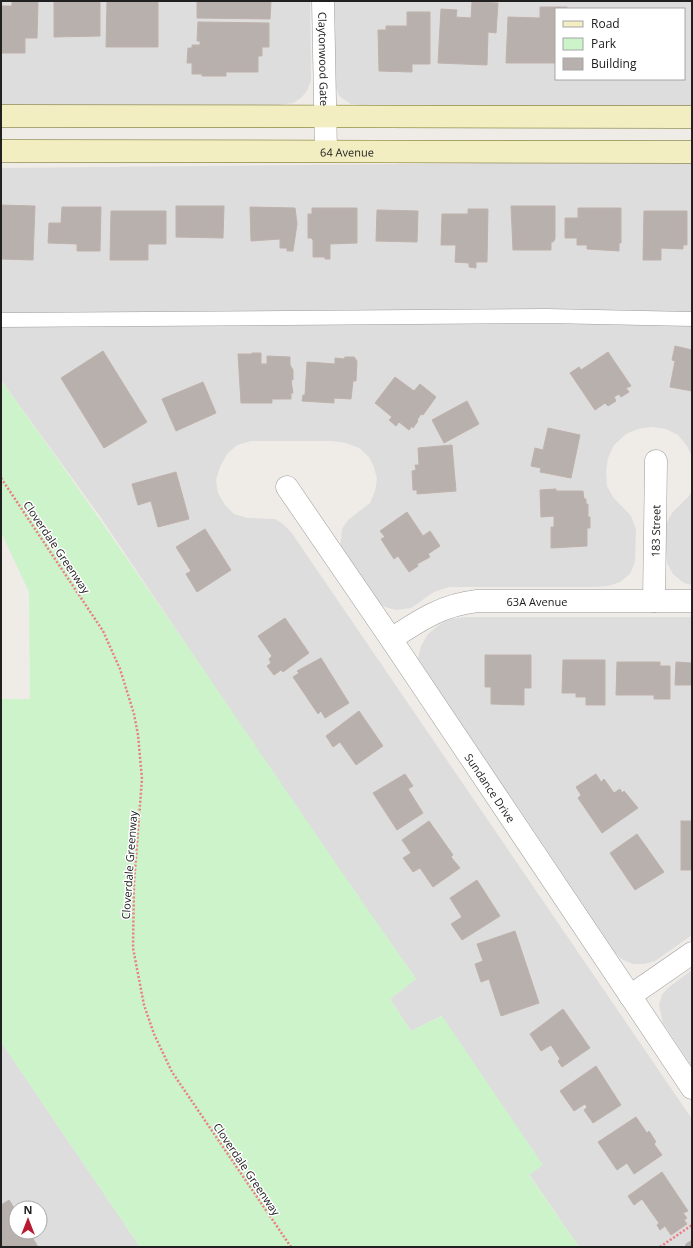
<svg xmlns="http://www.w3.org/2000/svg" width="693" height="1248" viewBox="0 0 693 1248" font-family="'Open Sans',sans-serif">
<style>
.residential{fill:#dedddd;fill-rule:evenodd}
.park{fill:#cdf3ca}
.building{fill:#b8b0ad;stroke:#bfb1ab}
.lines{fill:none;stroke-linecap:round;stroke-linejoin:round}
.lane-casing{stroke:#9d9d9d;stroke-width:15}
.street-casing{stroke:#9d9d9d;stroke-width:23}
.secondary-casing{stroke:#6b6713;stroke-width:23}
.path{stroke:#e97e83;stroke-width:2.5;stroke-dasharray:2 2;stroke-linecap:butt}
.lane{stroke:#fff;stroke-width:14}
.street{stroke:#fff;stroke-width:22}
.secondary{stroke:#f2eec2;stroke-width:22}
.labels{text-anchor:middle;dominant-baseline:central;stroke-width:3;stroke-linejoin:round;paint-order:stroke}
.street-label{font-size:11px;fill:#202020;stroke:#fff}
</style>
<rect width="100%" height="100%" fill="#efebe7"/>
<g class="residential">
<polygon points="1,1 310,1 311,80 307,91 301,98 293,103 197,115 1,112"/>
<path d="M334,1H692V116L484,117L351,104L339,96L334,81ZM556,9H684V79H556Z"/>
<polygon points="692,161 692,456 687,446 678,435 666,429 651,427 638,429 626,434 614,445 608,458 606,471 607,486 613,497 631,516 636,529 635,562 630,574 620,582 608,586 595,587 449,587 434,592 411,608 396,610 385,607 375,601 340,550 342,529 348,520 370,503 375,491 377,479 374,467 369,457 359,448 346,443 331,441 251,441 237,445 227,454 220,467 216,480 218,493 225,505 234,514 247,518 275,519 283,524 291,532 692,1119 692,1247 579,1247 529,1174 542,1165 441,1016 411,1031 390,999 416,979 303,818 99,515 1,380 1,168"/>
<polygon points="692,491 692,585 684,583 673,574 667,563 666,551 666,524 672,513 689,496"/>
<polygon points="465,617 692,617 692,935 655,961 644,964 633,964 623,960 614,952 423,670 418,659 421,646 428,634 439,625 451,619"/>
<polygon points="692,970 692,1066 663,1023 659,1005 662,995 668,988"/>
<path d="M1,1042L140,1247H1ZM16,1208H40V1232H16Z"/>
</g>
<path class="park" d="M1,380C143,577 277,780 416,979L390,999L411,1031L442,1016L543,1165L529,1175L579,1247H140L1,1042V699H30L29,592L1,532Z"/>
<g class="building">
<polygon points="12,1 38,1 37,38 25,38 25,53 1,53 1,6 12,6"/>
<polygon points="54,1 100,1 100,36 54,37"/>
<polygon points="107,1 158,1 158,47 106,47"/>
<polygon points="197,1 271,1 270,19 197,18"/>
<polygon points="472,2 498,3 496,33 488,32 487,65 438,63 441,9 457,10 456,17 471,18"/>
<polygon points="540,7 567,7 567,9 556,9 555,63 506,63 508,17 540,18"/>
<polygon points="407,12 430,12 430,64 412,64 412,72 379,71 378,30 386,30 386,26 407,26"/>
<polygon points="198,22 269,23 269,47 262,47 262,56 258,56 258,72 226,72 226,76 202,76 202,74 192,74 192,63 187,63 188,48 192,48 192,45 200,45 200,41 197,41"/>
<polygon points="1,205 35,206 33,260 1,259"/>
<polygon points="176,206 224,206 223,238 176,237"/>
<polygon points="511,206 555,206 555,239 553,242 551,242 551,250 513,250"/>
<polygon points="62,207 101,207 100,251 77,251 77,244 48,243 49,223 61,223"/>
<polygon points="250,207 295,208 297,224 293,251 287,251 287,248 280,248 280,239 251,241"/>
<polygon points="312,208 357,208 357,243 330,244 330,259 325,259 325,257 313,257 313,240 311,238 308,238 308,214 312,214"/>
<polygon points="578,208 621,208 621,243 619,243 619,251 587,249 587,245 577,245 577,238 565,238 565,218 578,218"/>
<polygon points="468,209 488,209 487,262 476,262 476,268 469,267 469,263 455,262 456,245 441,245 442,214 468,214"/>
<polygon points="377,210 418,211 417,242 376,241"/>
<polygon points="111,211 166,211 166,244 148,244 148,260 110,260"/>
<polygon points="644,211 687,211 687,245 683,245 683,249 661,248 661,260 643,260"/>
<polygon points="675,346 692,350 692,391 670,387 675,361 672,360"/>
<polygon points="103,351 147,422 104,448 61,378"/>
<polygon points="608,352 631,386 626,388 629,392 621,397 619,394 614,397 616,401 608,406 605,403 595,410 570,373 579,367 581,370"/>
<polygon points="252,353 261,353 261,364 267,364 267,356 290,357 290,365 293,370 293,380 291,380 293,393 291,393 291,399 272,399 272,403 241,403 238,354 251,354"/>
<polygon points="345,357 354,357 357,361 356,381 353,381 351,399 334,398 334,403 302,401 303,395 305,395 307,362 335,364 335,358 344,359"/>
<polygon points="395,377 414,391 420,384 436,397 423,415 421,414 417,420 418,421 413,428 412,426 409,430 399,422 396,426 389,420 392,417 375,403"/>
<polygon points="203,382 216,413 176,431 162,399"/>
<polygon points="467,401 479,424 444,443 432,420"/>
<polygon points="548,428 580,435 571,478 540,472 541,468 531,466 535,448 543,450"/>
<polygon points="452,445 456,491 417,494 417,490 413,490 412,471 416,470 415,465 419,465 418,448"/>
<polygon points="176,472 189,519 158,527 151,501 138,505 132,484"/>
<polygon points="556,489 556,491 583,491 584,499 586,499 586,504 588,504 588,517 590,517 590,528 587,528 587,546 551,548 551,527 554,527 554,516 541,517 540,490"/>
<polygon points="407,512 423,536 430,531 440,546 428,554 430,557 417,564 418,566 409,572 398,556 394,559 381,539 385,537 380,531"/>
<polygon points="205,529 231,570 197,592 186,574 191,571 176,547"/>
<polygon points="285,618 309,653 283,672 281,670 274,675 267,666 271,663 269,659 272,656 258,636"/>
<polygon points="485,655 531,655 531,688 524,688 524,705 491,704 491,687 485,687"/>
<polygon points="321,658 349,703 325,718 321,711 318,714 293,677 299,673 297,671"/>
<polygon points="692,658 692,696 692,685 675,685 676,662 692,663"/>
<polygon points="563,660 605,660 605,705 586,705 586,697 576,697 576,693 562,693"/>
<polygon points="617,662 660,662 660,666 670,666 670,699 654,699 654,695 616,695"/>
<polygon points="359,711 383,746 356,765 340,742 333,747 326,736"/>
<polygon points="405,774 413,786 408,789 423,813 397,830 373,793"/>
<polygon points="596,774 601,782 604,779 614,793 620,789 622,793 624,791 638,808 602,833 578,798 581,795 576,787"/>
<polygon points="429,821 453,855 451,857 460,868 433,887 420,868 413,872 403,858 411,853 402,840"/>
<rect x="681" y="821" width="11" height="49"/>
<polygon points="637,834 664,872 635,890 610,853"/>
<polygon points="477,880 500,916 462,940 451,924 462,917 450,898"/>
<polygon points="515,931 539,1003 501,1016 489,979 481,982 475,964 483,961 477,944"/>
<polygon points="563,1009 590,1048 562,1067 558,1061 560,1059 551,1045 541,1051 530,1034"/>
<polygon points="596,1066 621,1105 593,1123 584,1110 587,1107 585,1104 574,1111 560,1091"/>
<polygon points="636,1117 647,1133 649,1131 656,1142 654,1144 662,1155 634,1174 627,1163 617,1170 598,1142"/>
<polygon points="662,1172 688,1211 683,1213 687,1218 684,1220 687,1224 671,1235 665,1226 660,1230 657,1225 659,1223 642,1199 634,1205 628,1196"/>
<polygon points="9,1200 16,1211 16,1232 29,1232 38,1247 1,1247 1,1205"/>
<polygon points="692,1240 692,1247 685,1247 686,1244"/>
</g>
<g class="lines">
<defs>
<polyline id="lane" points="1,320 547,316 692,319"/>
<g id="street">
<path id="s1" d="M323,1L326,151"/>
<path id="s2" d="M287,487L391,639L692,1088"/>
<path id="s3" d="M654,601L656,461"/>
<path id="s4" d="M391,639C420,620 442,605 477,601H692"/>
<polyline points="630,996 692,953"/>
</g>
<g id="secondary">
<polyline points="1,116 692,117"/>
<path id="s5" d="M1,151L692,152"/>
</g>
</defs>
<use href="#lane" class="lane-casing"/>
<use href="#street" class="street-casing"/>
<use href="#secondary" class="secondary-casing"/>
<g class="path">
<polyline points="1,478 103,631 120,669 134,714 138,735 142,779 134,883 133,948 144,1005 154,1034 172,1072 291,1247"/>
<polyline points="660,1247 692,1225"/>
</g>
<use href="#lane" class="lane"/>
<use href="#street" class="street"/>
<use href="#secondary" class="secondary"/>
</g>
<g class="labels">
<g class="street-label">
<text stroke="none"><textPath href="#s1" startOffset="58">Claytonwood Gate</textPath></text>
<text stroke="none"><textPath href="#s5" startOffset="346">64 Avenue</textPath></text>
<text stroke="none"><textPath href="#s3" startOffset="70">183 Street</textPath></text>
<text transform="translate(57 547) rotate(56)">Cloverdale Greenway</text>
<text stroke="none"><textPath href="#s4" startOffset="155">63A Avenue</textPath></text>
<text stroke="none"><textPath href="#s2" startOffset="363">Sundance Drive</textPath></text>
<text transform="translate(129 865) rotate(-86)">Cloverdale Greenway</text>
<text transform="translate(247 1169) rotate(56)">Cloverdale Greenway</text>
</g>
</g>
<rect width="693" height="1248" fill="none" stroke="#202020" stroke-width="4"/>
<rect x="555" y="8" width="130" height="72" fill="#ffffff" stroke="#a6a6a6"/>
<rect x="563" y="21" width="20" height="6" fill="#f2eec2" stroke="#a6a6a6"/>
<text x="591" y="28" font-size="12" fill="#202020">Road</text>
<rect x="563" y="38" width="20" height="12" fill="#cdf3ca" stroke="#a6a6a6"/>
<text x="591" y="48" font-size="12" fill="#202020">Park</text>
<rect x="563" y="58" width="20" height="12" fill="#b8b0ad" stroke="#a6a6a6"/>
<text x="591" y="68" font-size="12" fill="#202020">Building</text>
<g transform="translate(28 1220)"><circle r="19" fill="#ffffff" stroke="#a6a6a6"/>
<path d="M0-3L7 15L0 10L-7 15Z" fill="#b71930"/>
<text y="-6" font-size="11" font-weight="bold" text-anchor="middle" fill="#202020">N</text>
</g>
</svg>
